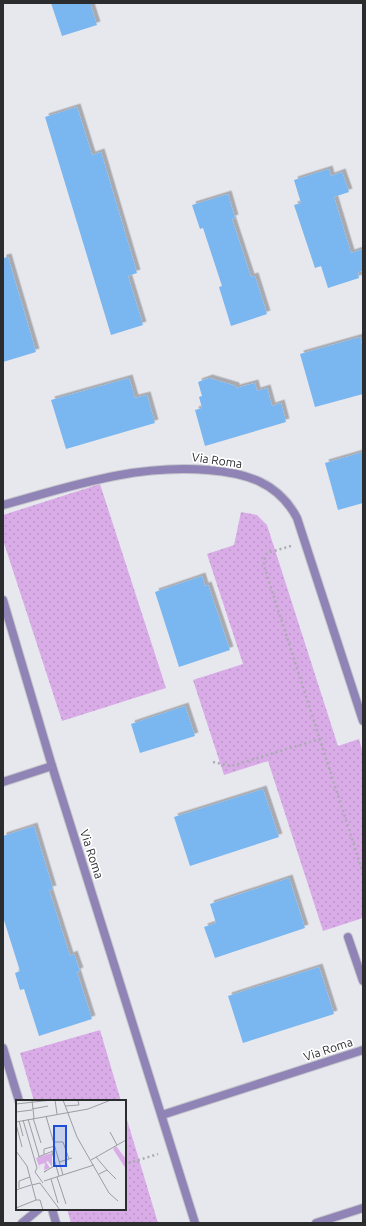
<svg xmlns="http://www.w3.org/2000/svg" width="366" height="1226" viewBox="0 0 366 1226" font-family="Ubuntu,sans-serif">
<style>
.park{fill:url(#park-dots)}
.building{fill:#7ab6f0;filter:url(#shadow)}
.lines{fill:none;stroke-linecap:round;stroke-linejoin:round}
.minor-casing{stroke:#c5c6cb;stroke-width:10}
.path{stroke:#abacb1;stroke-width:2.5;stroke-dasharray:2 3;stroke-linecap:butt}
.minor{stroke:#8f84b5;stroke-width:8}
.labels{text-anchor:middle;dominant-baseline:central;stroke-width:3.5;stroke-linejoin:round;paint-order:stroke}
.street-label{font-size:12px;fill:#2b2c2e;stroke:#fff}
.inset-road{fill:none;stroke:#9c9da1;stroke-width:1}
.view{fill:#1d4ed8;fill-opacity:0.15;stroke:#1d4ed8;stroke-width:2}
.inset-edge{fill:none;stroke:#2b2c2e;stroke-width:2}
</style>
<defs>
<pattern id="park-dots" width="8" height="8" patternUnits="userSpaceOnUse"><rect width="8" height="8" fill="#d9ace8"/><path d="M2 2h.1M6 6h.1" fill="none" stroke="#ba94c7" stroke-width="1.8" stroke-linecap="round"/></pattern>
<filter id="shadow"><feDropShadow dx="3.5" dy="-3.5" stdDeviation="0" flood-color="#0004"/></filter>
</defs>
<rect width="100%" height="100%" fill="#e7e8ee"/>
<g class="park">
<polygon points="100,484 166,688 62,721 3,540 3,515"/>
<polygon points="241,512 257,515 267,525 338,746 359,739 363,753 363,918 323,931 268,761 224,775 193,680 243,664 207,554 234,545"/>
<polygon points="100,1030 121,1101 34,1101 20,1053"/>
<polygon points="125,1113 158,1223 71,1223 67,1209 125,1209"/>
</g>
<g class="building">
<polygon points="51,3 90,3 97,25 62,36"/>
<polygon points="77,107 92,155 101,152 137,273 128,276 143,325 111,335 45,117"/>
<polygon points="329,169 331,176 342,172 349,192 334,197 351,253 363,249 363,271 358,272 359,278 328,288 321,266 315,268 294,205 301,203 294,180"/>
<polygon points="228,194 235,218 232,219 251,277 255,276 267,314 231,326 219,287 222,286 203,228 200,229 192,205"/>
<polygon points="8,257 36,352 3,362 3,258"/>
<polygon points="360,337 363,349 363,394 315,407 300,354"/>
<polygon points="129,378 135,398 147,395 155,423 66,449 51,400"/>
<polygon points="209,378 236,386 236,388 255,383 257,391 267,388 272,406 281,403 286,422 205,446 195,410 202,408 199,397 202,396 198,382"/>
<polygon points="363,452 363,503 338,510 325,463"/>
<polygon points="202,576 205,586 208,585 230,650 179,667 155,592"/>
<polygon points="185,706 195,736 140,753 131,724"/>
<polygon points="263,789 279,837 190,866 174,817"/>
<polygon points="34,826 53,889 49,890 70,956 74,954 80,971 77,972 92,1019 39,1036 24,989 20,990 15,973 20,971 3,917 3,836"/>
<polygon points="289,878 305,928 215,958 204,927 216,923 210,904"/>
<polygon points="319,967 334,1014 243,1043 228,996"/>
</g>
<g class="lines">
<defs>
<g id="minor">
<path d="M3,505C72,486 135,464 208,470C246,473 278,482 297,518L363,721"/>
<polyline points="3,600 52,766 195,1223"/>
<polyline points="3,782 52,766"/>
<polyline points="348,937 363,981"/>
<polyline points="3,1048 19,1101"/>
<polyline points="162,1115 363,1050"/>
<polyline points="52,1209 56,1223"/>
<polyline points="22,1223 39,1209"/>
<polyline points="316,1223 363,1208"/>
</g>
</defs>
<use href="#minor" class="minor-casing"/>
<g class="path">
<polyline points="291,546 267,553 264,560 264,566 363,873"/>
<polyline points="213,762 231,766 320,739"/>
<polyline points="125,1167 129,1163 158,1154"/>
</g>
<use href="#minor" class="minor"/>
</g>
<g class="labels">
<g class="street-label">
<text transform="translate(217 460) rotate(8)">Via Roma</text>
<text transform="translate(92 854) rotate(72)">Via Roma</text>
<text transform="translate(328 1049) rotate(-18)">Via Roma</text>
</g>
</g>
<g transform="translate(16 1100)">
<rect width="110" height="110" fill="#e7e8ee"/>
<path d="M36,53V67L32,61L30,62L34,68L28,70L29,63L23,65L24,69L20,58Z" fill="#d9ace8"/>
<path d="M100,46L110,59V69L97,49Z" fill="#d9ace8"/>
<path class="inset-road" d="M16,0L18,18M39,0L41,14M47,0L61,37L93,93L102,101M0,4L36,0M49,6L63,5L62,1M16,9L32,6M0,12L16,10M30,16L47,75M17,18L25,43M12,19L23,56M7,20L21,68L19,72L27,83M3,21L7,36M0,22L72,9L95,0M0,24L6,47M94,32L101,45M37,42H47L53,59M0,51L11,66L16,85M36,52L43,76M28,54V49L39,46M22,57L37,51M80,57L91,70M75,60L110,40M43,62L56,58M30,71L28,72L40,65M83,74L91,70L100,79M41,77L50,104M35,79L42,103M28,81L78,65M3,88V81L14,77M0,90L15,85M0,108L20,100M27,110L24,100H20L16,85L24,83L44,110"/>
<path class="view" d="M38,26H50V66H38Z"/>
<rect width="110" height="110" class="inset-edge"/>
</g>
<rect width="366" height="1226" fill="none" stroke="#2b2c2e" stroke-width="8"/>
</svg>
